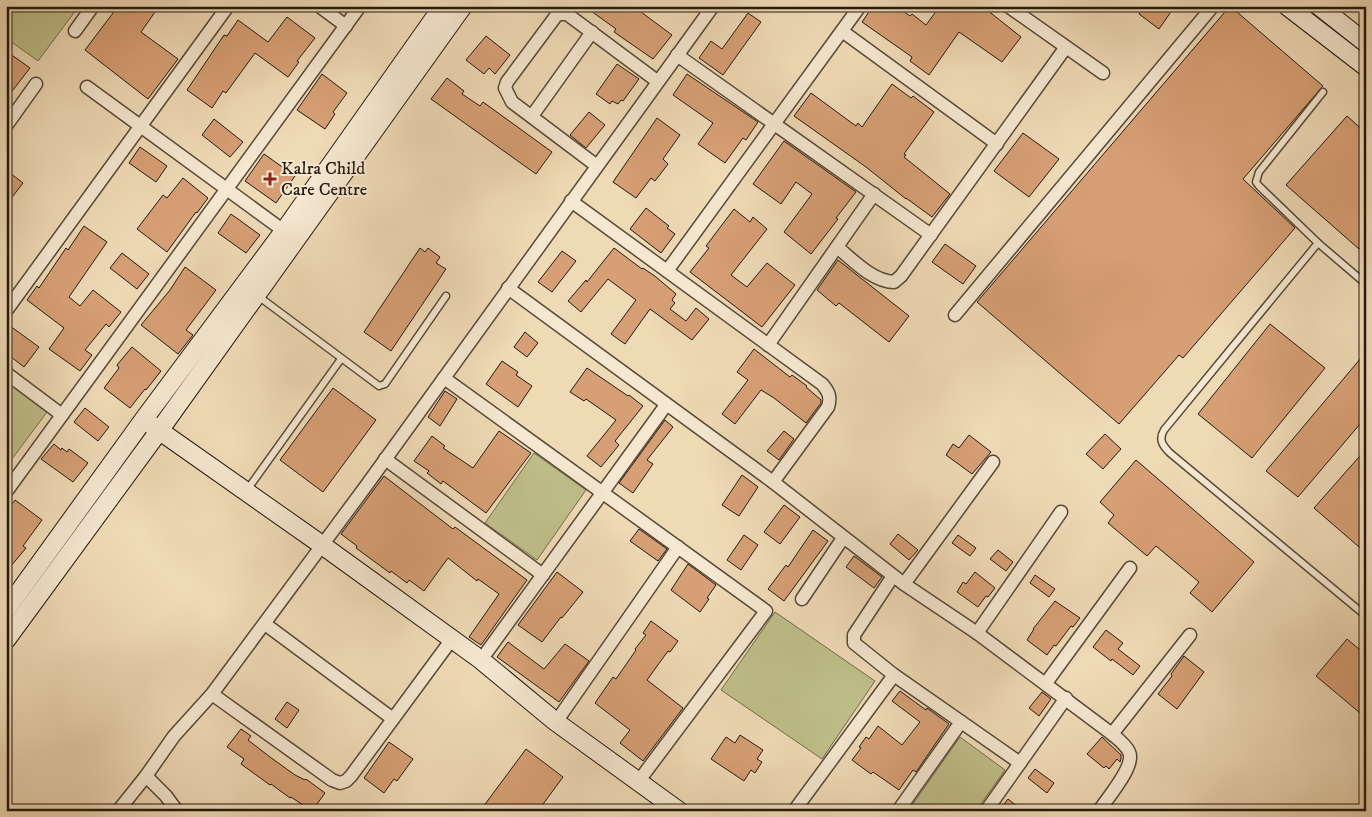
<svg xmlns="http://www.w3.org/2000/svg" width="1372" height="817" viewBox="0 0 1372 817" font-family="'IM FELL DW Pica',serif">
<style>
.green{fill:#bfbe89;stroke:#716c4c}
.building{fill:#d79f75;stroke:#23190e}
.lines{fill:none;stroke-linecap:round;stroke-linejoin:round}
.lane-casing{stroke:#564938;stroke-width:9}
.street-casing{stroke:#564938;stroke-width:15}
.secondary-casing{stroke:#23190e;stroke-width:20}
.lane{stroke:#f5e7d0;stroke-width:6}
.street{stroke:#f5e7d0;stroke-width:12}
.secondary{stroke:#f5e7d0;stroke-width:18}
.poi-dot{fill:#8f2418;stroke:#f5e7d0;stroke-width:2}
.labels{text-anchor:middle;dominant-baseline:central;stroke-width:4;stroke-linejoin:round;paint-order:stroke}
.poi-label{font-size:18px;fill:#23190e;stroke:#f5e7d0;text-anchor:start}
</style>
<rect width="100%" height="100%" fill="#efdab6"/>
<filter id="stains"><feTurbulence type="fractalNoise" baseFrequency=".004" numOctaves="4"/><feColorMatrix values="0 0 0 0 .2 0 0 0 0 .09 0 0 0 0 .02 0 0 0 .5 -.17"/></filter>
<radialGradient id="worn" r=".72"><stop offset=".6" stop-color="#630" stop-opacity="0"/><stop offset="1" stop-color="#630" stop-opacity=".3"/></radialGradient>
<g class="green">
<polygon points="6,6 79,6 38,61 6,38"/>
<polygon points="6,381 47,412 6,467"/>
<polygon points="534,453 586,490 537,560 485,523"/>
<polygon points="775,612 875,681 822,759 721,690"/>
<polygon points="960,737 1005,770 976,811 908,811"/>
</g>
<g class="building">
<polygon points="104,6 157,6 154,11 155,12 141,32 178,59 148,99 85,50 113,13"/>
<polygon points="584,6 633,6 672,35 653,59 614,32 616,29"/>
<polygon points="873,6 896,6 910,16 912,14 926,25 940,6 982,6 1021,37 1002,62 959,32 929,75 910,61 912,57 862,22"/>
<polygon points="1144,6 1175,6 1159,29 1139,14"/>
<polygon points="1230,6 1323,86 1243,179 1295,228 1183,358 1179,355 1119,424 977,302"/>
<polygon points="748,13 761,22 723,75 699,58 711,41 722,49"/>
<polygon points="287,17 315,38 297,61 299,62 288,77 255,53 226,93 223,91 212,108 187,90 224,35 227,36 238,20 268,42"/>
<polygon points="486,36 510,55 495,74 489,68 484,74 466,60"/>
<polygon points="6,51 30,68 6,99"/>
<polygon points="617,64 639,79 623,101 621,100 618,104 612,101 610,104 596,94"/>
<polygon points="322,74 347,93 333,112 335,114 325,129 297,110"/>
<polygon points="687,74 758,122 746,140 743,138 725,163 698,144 713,123 673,95"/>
<polygon points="447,78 464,91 462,94 480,106 483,102 552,152 536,174 431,99"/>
<polygon points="892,84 911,98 913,96 934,112 904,154 906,155 904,157 950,194 932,217 906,198 906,199 866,167 794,116 811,93 856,126 858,123 862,127"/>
<polygon points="589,112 605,125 586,148 570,135"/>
<polygon points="1347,116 1366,133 1366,241 1359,249 1286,185"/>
<polygon points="657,118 680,135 663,159 668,164 655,181 651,178 636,198 613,182"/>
<polygon points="214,119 243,142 230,157 202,135"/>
<polygon points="1023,133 1059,159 1029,197 994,171"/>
<polygon points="784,141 856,192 836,218 838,219 811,254 784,232 812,194 796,182 781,204 753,184"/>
<polygon points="140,147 167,166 156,182 129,163"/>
<polygon points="264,154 295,176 276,203 245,181"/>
<polygon points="6,170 23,183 6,205"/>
<polygon points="183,178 208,198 197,213 196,212 167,252 137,229 163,195 167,198"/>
<polygon points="646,208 669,226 667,228 675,234 661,253 630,229"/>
<polygon points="734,209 750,222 753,217 767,229 731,275 747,287 767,263 795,285 762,327 690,272 709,248 706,246"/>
<polygon points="231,214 260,235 246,253 218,233"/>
<polygon points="84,226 107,242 69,297 80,306 93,290 121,312 109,327 106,324 85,350 92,355 80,371 49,349 64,328 27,300 37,286 39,288 66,248 68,250"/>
<polygon points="945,244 976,266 963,284 932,262"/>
<polygon points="420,248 425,252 428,248 440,257 436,263 446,269 391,351 364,332"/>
<polygon points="614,248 642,269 643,268 656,277 676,294 672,300 675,303 670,309 686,321 696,308 709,319 692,340 650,309 625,344 611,334 636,300 608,279 581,312 568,301 586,280 587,282"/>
<polygon points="562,251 576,261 552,292 538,282"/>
<polygon points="122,253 149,274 137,289 110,268"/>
<polygon points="838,260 909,316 889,342 839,303 836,306 817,290"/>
<polygon points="185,267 216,290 186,330 193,335 178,354 141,325 170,290"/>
<polygon points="6,323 39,347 24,367 6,353"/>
<polygon points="1270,324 1325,368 1252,458 1198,414"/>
<polygon points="525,332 538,343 527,357 514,347"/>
<polygon points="132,347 161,371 146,390 145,389 130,408 104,388 119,368 117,365"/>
<polygon points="754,349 790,377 792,375 807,386 806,387 821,400 821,403 806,423 774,398 761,390 735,424 722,414 748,380 737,372"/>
<polygon points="1366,352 1366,417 1298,497 1266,471"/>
<polygon points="502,361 518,372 516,375 532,386 518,407 486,384"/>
<polygon points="587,368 628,396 629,395 643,406 615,441 619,445 601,467 587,456 616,420 586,399 584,401 570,392"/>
<polygon points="333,388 376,420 323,492 280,460"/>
<polygon points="445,391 457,399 440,426 428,417"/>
<polygon points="85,408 109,427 98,441 74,422"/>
<polygon points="665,420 673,427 647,460 653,464 633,493 619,483"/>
<polygon points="499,431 531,453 486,513 443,481 441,484 427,473 429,471 414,461 432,436 445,446 443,448 473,468"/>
<polygon points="784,431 794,439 779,460 767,451"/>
<polygon points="1105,434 1121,449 1103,469 1086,454"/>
<polygon points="969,435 991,452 972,474 946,455 953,444 959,448"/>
<polygon points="54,444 61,450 62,448 67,452 69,449 88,463 73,482 41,459"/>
<polygon points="1366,449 1366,553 1314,508"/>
<polygon points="1136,460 1254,562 1212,612 1190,593 1199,582 1156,546 1147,556 1108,523 1114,515 1100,502"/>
<polygon points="742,475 758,487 739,516 722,505"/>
<polygon points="384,476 453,529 455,527 527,580 481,645 469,637 499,594 478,579 477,581 448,558 424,591 409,580 407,583 391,571 390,573 356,548 357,546 341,534"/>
<polygon points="15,500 42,520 23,546 26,548 6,572 6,513"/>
<polygon points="784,505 800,517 780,544 764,532"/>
<polygon points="639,529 667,549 658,561 630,541"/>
<polygon points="813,530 828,541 784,601 768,589 786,565 788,567"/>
<polygon points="898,534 918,550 909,560 890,544"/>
<polygon points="744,535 758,545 741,570 727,560"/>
<polygon points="958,535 976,548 970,556 952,543"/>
<polygon points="998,550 1013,562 1006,571 990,559"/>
<polygon points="854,556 882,577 874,588 846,567"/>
<polygon points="688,564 716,585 707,598 709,599 700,612 671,590"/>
<polygon points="557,572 583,592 562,618 561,617 542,642 518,625"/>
<polygon points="975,572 995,588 988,597 986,596 978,607 957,592 963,582 966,584"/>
<polygon points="1035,575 1055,589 1049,597 1030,583"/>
<polygon points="1055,601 1080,618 1073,627 1071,626 1056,646 1054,645 1047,655 1027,640 1034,629 1033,629"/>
<polygon points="651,621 678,641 670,652 668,651 647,680 683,708 643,761 620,743 630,730 595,703 613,677 616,679 636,650 635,649 646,635 643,633"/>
<polygon points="1106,630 1123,643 1118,649 1140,666 1133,675 1112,659 1111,661 1093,647"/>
<polygon points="1347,639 1366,655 1366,718 1316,676"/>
<polygon points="508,642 544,669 565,644 589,661 559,702 497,657"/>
<polygon points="1184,656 1204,672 1177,709 1158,694 1172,676 1171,674"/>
<polygon points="900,691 926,710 927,708 949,724 916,772 913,770 899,790 873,772 871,774 852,760 861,748 859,747 866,737 869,739 878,726 902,745 920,722 892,701"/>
<polygon points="1042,692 1051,699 1039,716 1029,708"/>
<polygon points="287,702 299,710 287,728 275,719"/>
<polygon points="241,729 251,736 248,740 270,757 295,775 305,780 306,779 325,793 312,811 291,797 290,798 271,784 270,785 241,764 244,759 227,747"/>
<polygon points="740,735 763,750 757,759 762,762 755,773 751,770 744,781 711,759 726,737 735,743"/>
<polygon points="1102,737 1121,755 1121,759 1120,762 1117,759 1109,769 1106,766 1104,768 1087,754"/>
<polygon points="389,742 413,759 397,781 394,779 384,793 364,778"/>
<polygon points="526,749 563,777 538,811 480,811"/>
<polygon points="1035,769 1054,783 1047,793 1028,778"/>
<polygon points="1008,799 1023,811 999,811"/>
</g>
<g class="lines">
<defs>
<g id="lane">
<polyline points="1323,92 1259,172 1256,182 1259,186 1318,243 1366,284"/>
<path d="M1318,243L1164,430C1158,440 1163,446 1170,453L1366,616"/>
<polyline points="258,296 379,386 385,384 446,296"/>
<polyline points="247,490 341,359"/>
</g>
<g id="street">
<polyline points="319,6 346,26"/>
<polyline points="1008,6 1103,73"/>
<polyline points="75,31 93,6"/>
<polyline points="842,31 997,144"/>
<polyline points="677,55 931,235"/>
<polyline points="87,87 284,231"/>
<polyline points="532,116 592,32"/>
<polyline points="6,126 36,84"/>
<polyline points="597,166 512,102 505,88 507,82 556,16 560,14 567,14 657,81"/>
<path d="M571,201L822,384C829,392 831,397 828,407L773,482"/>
<path d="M837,247C853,260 872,281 894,282L901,276L1066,47"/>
<polyline points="667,271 860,6"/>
<path d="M508,288L773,482L904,584L977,633L1112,734C1118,739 1126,745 1129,752C1136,766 1107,798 1099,811"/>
<polyline points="6,311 228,6"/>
<polyline points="955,315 1213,6"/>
<polyline points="768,345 874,194"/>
<polyline points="6,373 62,415"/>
<polyline points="444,378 766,611 638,782"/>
<polyline points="385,459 543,575"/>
<polyline points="6,492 360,6"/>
<polyline points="893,576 854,635 854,643 894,675 1020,763"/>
<polyline points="904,584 993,462"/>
<polyline points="802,599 843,538"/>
<polyline points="265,624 393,719"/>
<polyline points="977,633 1061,512"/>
<polyline points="481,660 666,405"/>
<polyline points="1046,683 1130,568"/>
<polyline points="212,694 332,780 340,783 346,781 351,776 452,639"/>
<polyline points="556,722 678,547"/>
<polyline points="1112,734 1190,635"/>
<polyline points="146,776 166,796 177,811"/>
<polyline points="118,811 146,776 174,736 212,694 366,486 713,6"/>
<polyline points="794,811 894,675"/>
<polyline points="898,811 961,722"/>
<polyline points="986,811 1066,698"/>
</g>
<g id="secondary">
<polyline points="1287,6 1366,67"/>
<polyline points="1319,6 1366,43"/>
<polyline points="150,424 322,545 481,660 556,722 679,811"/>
<polyline points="6,610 144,419 284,231 443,6"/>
<polyline points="6,640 159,431 463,6"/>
</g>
</defs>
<use href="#lane" class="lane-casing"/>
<use href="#street" class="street-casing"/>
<use href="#secondary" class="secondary-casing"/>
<use href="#lane" class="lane"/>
<use href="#street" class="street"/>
<use href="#secondary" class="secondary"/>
</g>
<path class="poi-dot" d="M267.5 171.5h5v5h5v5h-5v5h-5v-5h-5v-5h5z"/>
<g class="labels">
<g class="poi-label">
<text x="281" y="169">Kalra Child<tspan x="281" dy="21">Care Centre</tspan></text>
</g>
</g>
<rect width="1372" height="817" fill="none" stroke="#efdab6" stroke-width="25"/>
<rect x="8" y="8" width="1357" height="802" fill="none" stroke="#23190e" stroke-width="2.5"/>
<rect x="12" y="12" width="1347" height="792" fill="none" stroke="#23190e"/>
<rect width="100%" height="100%" filter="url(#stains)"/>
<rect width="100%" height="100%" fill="url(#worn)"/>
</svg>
